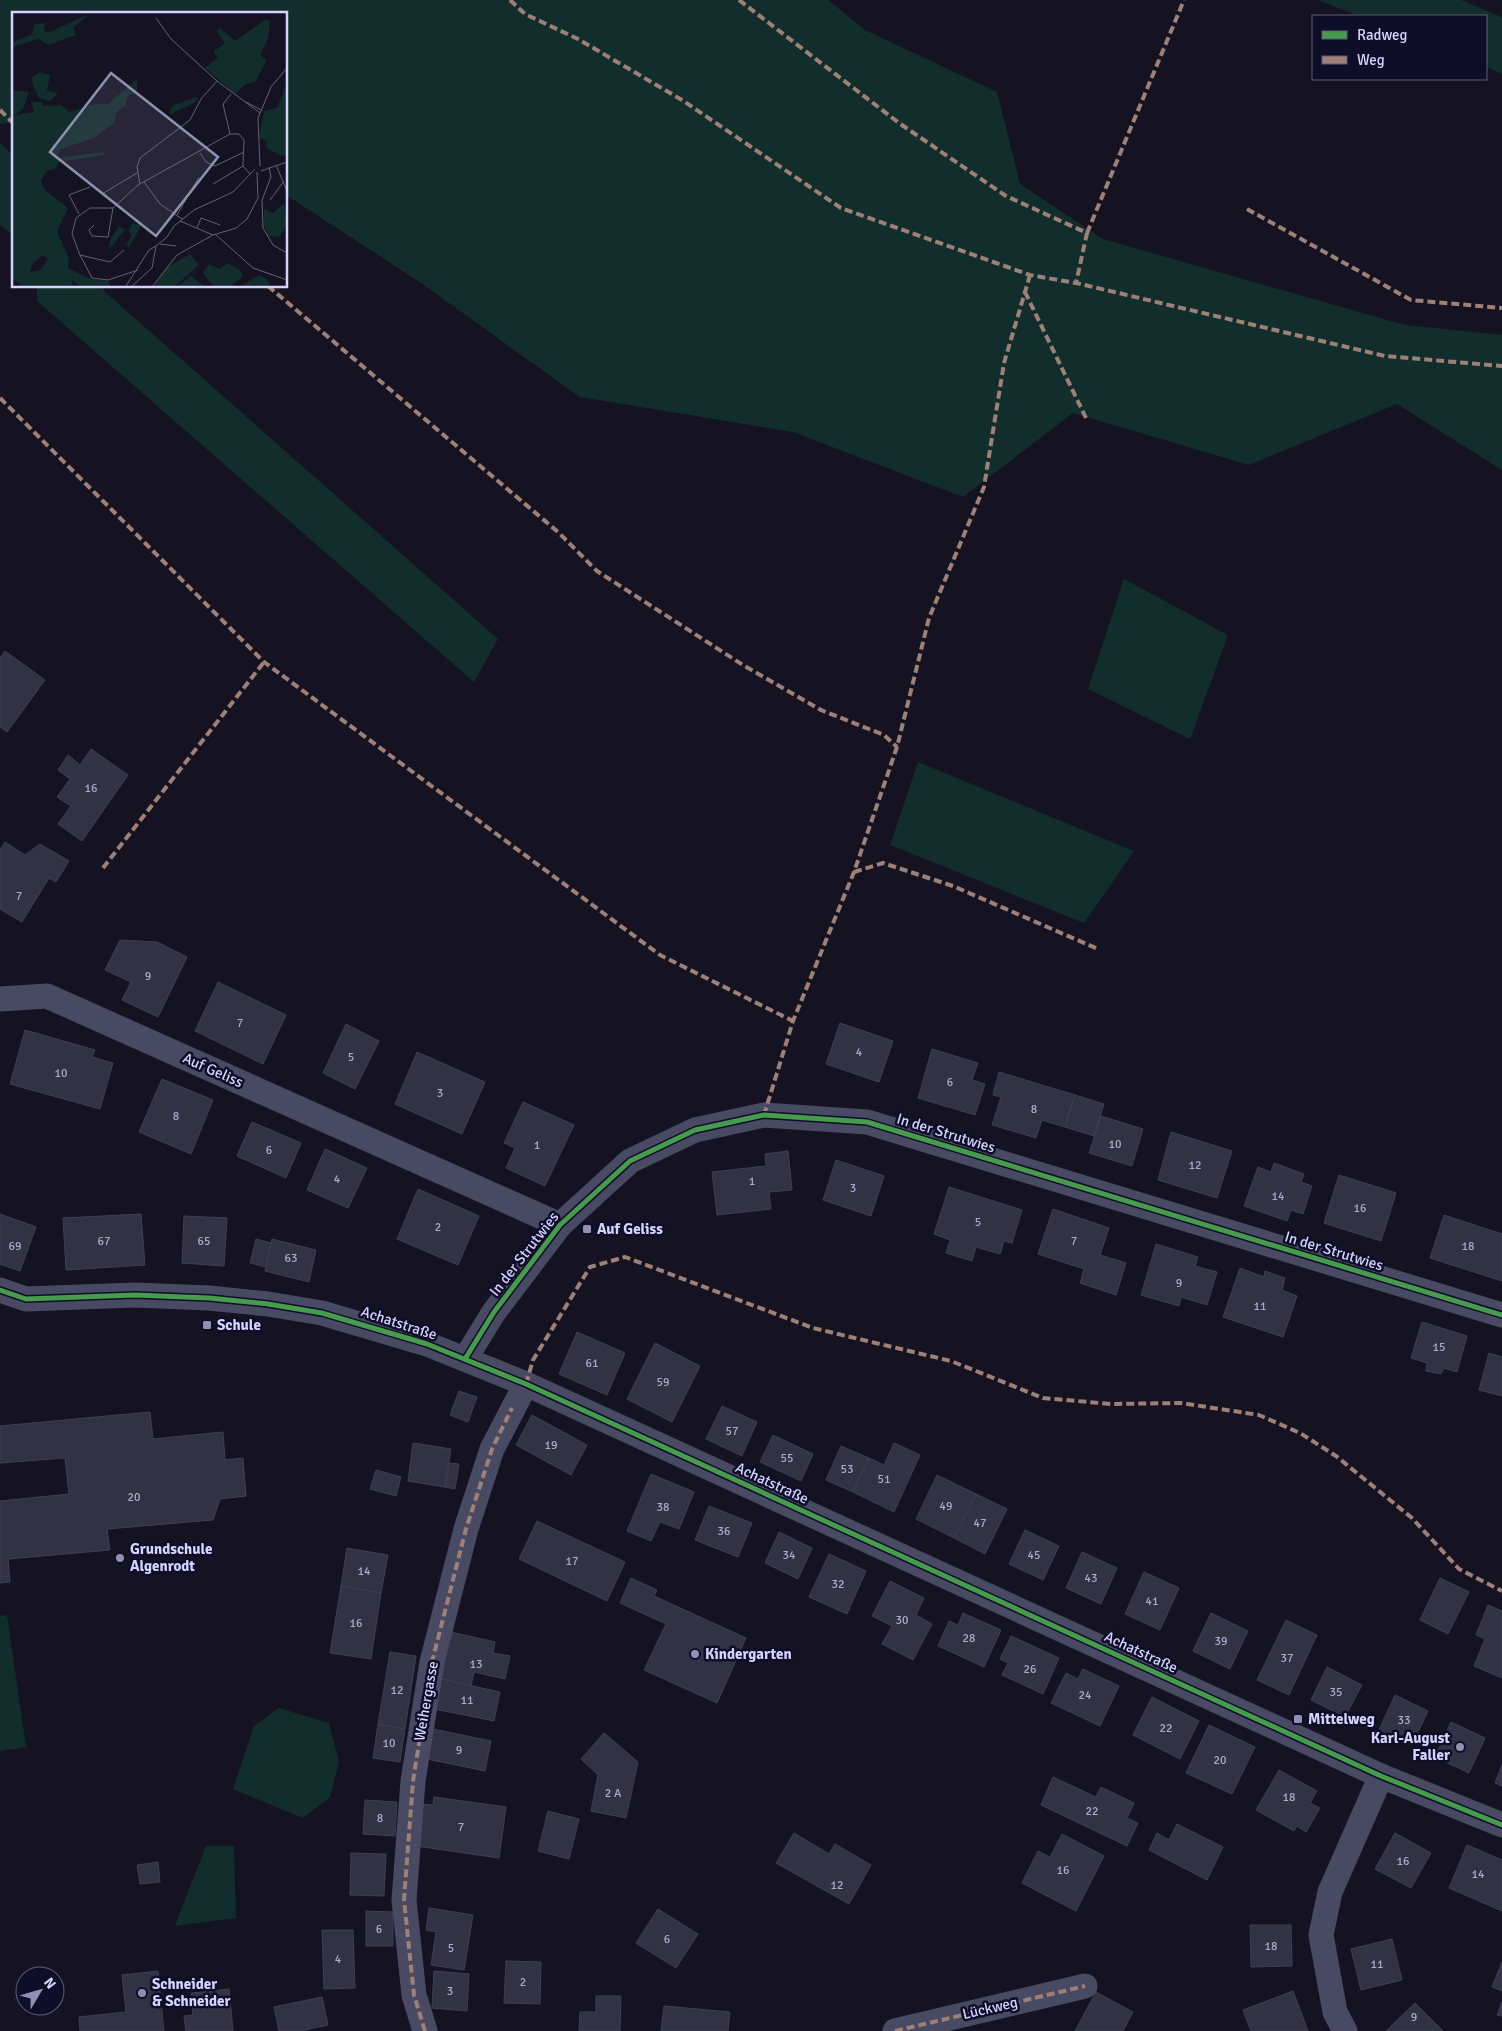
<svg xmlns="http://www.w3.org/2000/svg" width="1502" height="2031" viewBox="0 0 1502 2031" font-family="Signika,sans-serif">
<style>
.green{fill:#112e2c}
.building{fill:#333144;stroke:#403e56}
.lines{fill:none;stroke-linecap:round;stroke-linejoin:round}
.minor{stroke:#484963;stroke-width:25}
.quiet{stroke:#9e8076;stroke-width:4;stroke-dasharray:8 4;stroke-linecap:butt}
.cycleway-casing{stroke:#100d28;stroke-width:8}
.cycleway{stroke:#469c4c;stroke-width:5}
.poi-dot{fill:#9290b2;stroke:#100d28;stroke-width:2}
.labels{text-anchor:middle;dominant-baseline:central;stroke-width:5;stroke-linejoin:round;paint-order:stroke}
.number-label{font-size:12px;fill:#adabd0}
.street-label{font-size:15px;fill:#d6d4ff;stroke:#100d28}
.poi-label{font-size:15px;font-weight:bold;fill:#d6d4ff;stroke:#100d28;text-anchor:start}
.inset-road{fill:none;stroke:#62607a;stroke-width:1}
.view{fill:#9290b2;fill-opacity:0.15;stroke:#9290b2;stroke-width:2.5}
.inset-edge{fill:none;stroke:#d6d4ff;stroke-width:2.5}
</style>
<rect width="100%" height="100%" fill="#151322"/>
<g class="green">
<polygon points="0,0 828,0 865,30 997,92 1020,184 1103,239 1405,325 1502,335 1502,470 1397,404 1249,465 1073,413 963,497 793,432 580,397 421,283 286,195 286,14 14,14 14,122 0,124"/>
<polygon points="1318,0 1461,0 1502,17 1502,74 1486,67 1486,16 1359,16"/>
<polygon points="0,143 14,156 14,237 0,224"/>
<polygon points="37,286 102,286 104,291 498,639 474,682 37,301"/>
<polygon points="1124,579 1228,635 1190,739 1088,689"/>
<polygon points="918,762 1134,851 1084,923 890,845"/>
<polygon points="7,1615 26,1747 0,1751 0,1616"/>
<polygon points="279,1708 329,1723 339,1762 330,1797 303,1818 233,1789 254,1726"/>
<polygon points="206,1846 234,1846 236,1918 175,1926"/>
</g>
<g class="building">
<polygon points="5,651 45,680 7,732 0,727 0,658"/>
<polygon points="91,749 128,775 82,841 58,824 71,806 57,797 70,779 58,770 68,755 80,765"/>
<polygon points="5,842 25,855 40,844 69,861 56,882 49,878 22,922 0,909 0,850"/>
<polygon points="120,940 157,942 187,957 158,1017 122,1000 131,982 105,970"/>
<polygon points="218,982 286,1015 263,1064 195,1031"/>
<polygon points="840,1023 893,1041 879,1082 826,1064"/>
<polygon points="346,1024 379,1041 355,1089 323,1073"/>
<polygon points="25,1030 95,1050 92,1057 113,1063 100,1109 10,1084"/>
<polygon points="932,1049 978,1063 972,1080 985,1084 975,1115 918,1098"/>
<polygon points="417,1052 485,1082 462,1134 395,1104"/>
<polygon points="999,1072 1075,1095 1065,1127 1042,1120 1036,1138 992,1125 1001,1097 993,1095"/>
<polygon points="162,1079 213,1100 191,1154 139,1132"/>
<polygon points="1075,1095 1104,1104 1094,1136 1065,1127"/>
<polygon points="523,1102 574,1125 545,1186 506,1168 515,1148 504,1143"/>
<polygon points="1101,1116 1143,1129 1132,1166 1089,1153"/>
<polygon points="252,1122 301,1143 286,1178 237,1156"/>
<polygon points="1171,1132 1232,1151 1217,1198 1158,1180"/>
<polygon points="325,1149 367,1168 348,1208 307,1190"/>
<polygon points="788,1151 792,1190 769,1192 771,1209 717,1215 712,1172 766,1166 765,1154"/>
<polygon points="836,1160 884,1176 871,1216 823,1200"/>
<polygon points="1274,1163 1304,1174 1301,1182 1312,1186 1303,1214 1291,1210 1287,1221 1244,1206 1258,1167 1271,1172"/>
<polygon points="1339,1175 1396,1193 1381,1241 1324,1223"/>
<polygon points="949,1187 1022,1210 1012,1243 1004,1241 1000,1254 976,1247 972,1261 946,1253 950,1240 934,1234"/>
<polygon points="418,1189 479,1216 458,1265 397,1239"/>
<polygon points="1053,1209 1109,1228 1100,1255 1126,1263 1116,1295 1080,1283 1084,1269 1038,1254"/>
<polygon points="0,1214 36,1227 20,1271 0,1264"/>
<polygon points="141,1214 145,1265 66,1270 63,1218"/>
<polygon points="1444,1215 1502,1234 1502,1281 1430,1258"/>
<polygon points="184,1216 227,1218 224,1266 182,1263"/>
<polygon points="256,1239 271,1243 266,1267 250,1263"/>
<polygon points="272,1239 316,1250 309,1282 265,1271"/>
<polygon points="1156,1244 1198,1257 1195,1266 1217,1272 1207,1305 1181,1297 1179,1306 1141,1295"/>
<polygon points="1240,1268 1264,1277 1265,1271 1285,1278 1282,1290 1297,1296 1283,1337 1223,1317"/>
<polygon points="1422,1322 1467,1336 1457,1372 1444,1368 1441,1374 1426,1371 1427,1363 1411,1358"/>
<polygon points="577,1332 625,1353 607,1395 559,1374"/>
<polygon points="655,1343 700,1366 672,1422 627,1399"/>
<polygon points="1489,1353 1502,1357 1502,1396 1479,1390"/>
<polygon points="459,1391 477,1397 468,1422 450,1415"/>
<polygon points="722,1406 757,1422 742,1456 706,1439"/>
<polygon points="150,1412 153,1439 223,1432 225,1460 243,1458 246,1496 220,1499 213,1520 107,1529 110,1550 8,1559 10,1582 0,1583 0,1501 69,1494 65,1458 0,1463 0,1426"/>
<polygon points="532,1415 587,1445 571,1475 516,1445"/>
<polygon points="773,1435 813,1454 801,1481 760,1462"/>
<polygon points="413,1443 451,1449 445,1487 408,1481"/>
<polygon points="894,1443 920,1455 894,1512 853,1492 869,1458 884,1465"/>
<polygon points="841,1446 869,1458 853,1492 826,1480"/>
<polygon points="449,1463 459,1464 455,1489 445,1487"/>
<polygon points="376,1470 401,1477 396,1496 370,1489"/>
<polygon points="651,1474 694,1492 679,1529 660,1522 651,1541 627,1531"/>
<polygon points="937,1475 976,1494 954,1538 916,1519"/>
<polygon points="976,1494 1007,1509 985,1554 954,1538"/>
<polygon points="709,1506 752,1523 738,1557 695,1540"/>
<polygon points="537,1521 625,1562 607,1601 519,1559"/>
<polygon points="1025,1530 1059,1546 1043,1580 1009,1564"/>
<polygon points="779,1532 812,1548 798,1579 765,1563"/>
<polygon points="347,1548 388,1555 381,1593 341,1586"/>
<polygon points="1082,1552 1117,1568 1101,1604 1066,1588"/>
<polygon points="829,1554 866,1571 847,1614 809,1597"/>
<polygon points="1144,1572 1179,1588 1160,1630 1125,1614"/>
<polygon points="631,1578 657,1590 654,1596 746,1638 717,1703 644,1670 666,1624 620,1603"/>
<polygon points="1440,1578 1469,1592 1448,1634 1420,1620"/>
<polygon points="890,1581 924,1598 916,1615 932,1624 913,1660 882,1644 892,1626 872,1616"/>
<polygon points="341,1586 381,1593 371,1659 330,1653"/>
<polygon points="1488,1605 1502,1611 1502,1678 1474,1666 1485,1639 1476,1635"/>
<polygon points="963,1613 1001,1630 984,1667 938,1646 949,1621 958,1625"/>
<polygon points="1211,1613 1248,1631 1230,1669 1193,1651"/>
<polygon points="1286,1620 1317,1635 1289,1695 1257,1680"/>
<polygon points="451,1632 495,1642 493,1653 510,1656 505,1679 474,1672 471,1686 441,1679"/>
<polygon points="1011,1636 1059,1658 1043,1694 1002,1675 1008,1663 1000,1659"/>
<polygon points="390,1652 416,1656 405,1729 378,1724"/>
<polygon points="1327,1667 1362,1685 1345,1717 1311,1700"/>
<polygon points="1083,1669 1119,1686 1100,1726 1051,1703 1066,1673 1078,1679"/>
<polygon points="441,1679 500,1692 494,1721 434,1709"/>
<polygon points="1395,1695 1428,1711 1412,1745 1379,1730"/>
<polygon points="1152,1697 1199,1721 1180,1759 1133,1735"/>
<polygon points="1451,1722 1485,1738 1469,1773 1435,1757"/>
<polygon points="378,1724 405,1729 400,1762 373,1758"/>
<polygon points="1209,1725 1255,1747 1232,1794 1186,1773"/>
<polygon points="433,1729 491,1741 485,1771 427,1759"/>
<polygon points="604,1733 638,1762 626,1818 591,1811 598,1775 581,1759"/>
<polygon points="1502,1765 1502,1786 1495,1783"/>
<polygon points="1279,1770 1317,1791 1310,1803 1320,1808 1306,1832 1297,1826 1294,1831 1256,1810"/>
<polygon points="1053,1777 1096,1797 1101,1787 1134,1803 1127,1818 1138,1823 1127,1846 1041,1805"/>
<polygon points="434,1797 506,1807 499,1858 416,1846 422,1804 433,1805"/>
<polygon points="365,1800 397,1802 395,1836 363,1834"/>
<polygon points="548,1811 579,1819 569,1859 538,1851"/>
<polygon points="1177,1824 1223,1847 1207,1880 1149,1850 1157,1833 1169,1840"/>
<polygon points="794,1833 829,1854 835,1844 871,1865 849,1904 776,1863"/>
<polygon points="1395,1833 1431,1853 1411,1888 1375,1869"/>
<polygon points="1062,1834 1104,1856 1076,1911 1022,1883 1038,1851 1050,1857"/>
<polygon points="1467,1845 1502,1860 1502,1911 1449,1888"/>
<polygon points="351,1853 386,1854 384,1896 350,1895"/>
<polygon points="158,1862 160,1882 140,1884 137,1865"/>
<polygon points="429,1908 473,1915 464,1970 431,1965 436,1932 426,1930"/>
<polygon points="658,1909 698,1934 676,1968 636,1943"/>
<polygon points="366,1911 393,1912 393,1946 366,1946"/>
<polygon points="1250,1925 1291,1925 1292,1966 1251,1967"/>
<polygon points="322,1930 353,1930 355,1988 324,1989"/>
<polygon points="1392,1939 1402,1980 1361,1990 1351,1949"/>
<polygon points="506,1961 541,1962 540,2004 504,2003"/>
<polygon points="1502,1962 1502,1991 1492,1987"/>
<polygon points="158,1971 164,2031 80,2031 79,2017 126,2012 122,1975"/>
<polygon points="434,1971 469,1974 467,2011 432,2008"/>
<polygon points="229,1989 233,2031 186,2031 184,2016 193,2015 191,1993"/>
<polygon points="1293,1991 1308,2031 1251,2031 1243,2010"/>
<polygon points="1096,1992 1133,2012 1123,2031 1075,2031"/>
<polygon points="596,1996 621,1996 620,2031 579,2031 580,2012 596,2012"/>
<polygon points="322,1997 328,2025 300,2031 279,2031 274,2007"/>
<polygon points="1502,2002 1502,2016 1497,2015"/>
<polygon points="1415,2003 1443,2031 1386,2031"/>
<polygon points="664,2006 730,2012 728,2031 661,2031"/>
</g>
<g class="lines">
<g class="minor">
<polyline points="0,999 47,996 560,1225"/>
<polyline points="0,1290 26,1299 135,1295 209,1298 268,1304 322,1313 427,1344 526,1384 1381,1776 1502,1825"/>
<polyline points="465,1359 494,1312 560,1225 630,1161 695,1130 764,1115 867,1122 1502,1315"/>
<polyline points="425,2031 414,1995 404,1900 413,1781 432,1662 466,1529 492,1449 526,1384"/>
<polyline points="895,2031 1085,1986"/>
<polyline points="1345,2031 1335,2012 1321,1935 1330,1892 1381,1776"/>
</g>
<g class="quiet">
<polyline points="510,0 525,14 578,39 682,100 841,208 1030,275 1076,283 1385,356 1502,366"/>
<polyline points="739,0 899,123 1006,196 1087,233 1076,283"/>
<polyline points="0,110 14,124"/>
<polyline points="1247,209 1411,300 1502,308"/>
<polyline points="1087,233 1184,0"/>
<polyline points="268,286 558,532 597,571 743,665 821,710 884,735 897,747"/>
<polyline points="1025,292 1086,418"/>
<polyline points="0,398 264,662 660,955 793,1021"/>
<polyline points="103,868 264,662"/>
<polyline points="854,872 883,863 953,886 1098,949"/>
<polyline points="764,1115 793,1021 854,872 897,747 929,618 984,487 1004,363 1030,275"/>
<polyline points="526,1384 533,1360 590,1267 625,1257 813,1328 951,1361 1043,1398 1111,1404 1181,1403 1259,1415 1300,1433 1336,1456 1412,1518 1459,1569 1502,1591"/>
<polyline points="425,2031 414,1995 404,1900 413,1781 432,1662 466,1529 492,1449 512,1408"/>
<polyline points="895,2031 1085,1986"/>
</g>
<defs>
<g id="cycleway">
<polyline points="0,1290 26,1299 135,1295 209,1298 268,1304 322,1313 427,1344 526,1384 1381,1776 1502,1825"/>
<polyline points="465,1359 494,1312 560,1225 630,1161 695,1130 764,1115 867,1122 1502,1315"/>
</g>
</defs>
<use href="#cycleway" class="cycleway-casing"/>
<use href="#cycleway" class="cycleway"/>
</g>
<g class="poi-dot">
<rect x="582" y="1224" width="10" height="10" rx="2.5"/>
<rect x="202" y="1320" width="10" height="10" rx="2.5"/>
<circle cx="120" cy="1558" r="5"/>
<circle cx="695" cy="1654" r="5"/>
<rect x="1293" y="1714" width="10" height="10" rx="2.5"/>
<circle cx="1460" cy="1747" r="5"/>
<circle cx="142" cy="1993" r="5"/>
</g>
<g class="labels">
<g class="number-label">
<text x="91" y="788">16</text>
<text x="19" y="896">7</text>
<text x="148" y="976">9</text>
<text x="240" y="1023">7</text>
<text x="859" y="1052">4</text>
<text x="351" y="1057">5</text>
<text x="61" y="1073">10</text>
<text x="950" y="1082">6</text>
<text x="440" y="1093">3</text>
<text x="1034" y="1109">8</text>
<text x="176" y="1116">8</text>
<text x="1115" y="1144">10</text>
<text x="537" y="1145">1</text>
<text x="269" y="1150">6</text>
<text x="1195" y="1165">12</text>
<text x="337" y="1179">4</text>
<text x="752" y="1181">1</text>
<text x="853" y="1188">3</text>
<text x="1278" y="1196">14</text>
<text x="1360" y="1208">16</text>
<text x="978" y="1222">5</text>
<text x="438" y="1227">2</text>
<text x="104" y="1241">67</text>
<text x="204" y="1241">65</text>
<text x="1074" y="1241">7</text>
<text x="15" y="1246">69</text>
<text x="1468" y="1246">18</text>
<text x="291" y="1258">63</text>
<text x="1179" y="1283">9</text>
<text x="1260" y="1306">11</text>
<text x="1439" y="1347">15</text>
<text x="592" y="1363">61</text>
<text x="663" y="1382">59</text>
<text x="732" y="1431">57</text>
<text x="551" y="1445">19</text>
<text x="787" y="1458">55</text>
<text x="847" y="1469">53</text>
<text x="884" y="1479">51</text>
<text x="134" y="1497">20</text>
<text x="946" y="1506">49</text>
<text x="663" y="1507">38</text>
<text x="980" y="1523">47</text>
<text x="724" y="1531">36</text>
<text x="789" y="1555">34</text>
<text x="1034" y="1555">45</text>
<text x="572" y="1561">17</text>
<text x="364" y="1571">14</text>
<text x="1091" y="1578">43</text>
<text x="838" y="1584">32</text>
<text x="1152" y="1601">41</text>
<text x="902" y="1620">30</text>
<text x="356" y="1623">16</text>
<text x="969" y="1638">28</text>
<text x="1221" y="1641">39</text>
<text x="1287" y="1658">37</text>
<text x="476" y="1664">13</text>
<text x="1030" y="1669">26</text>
<text x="397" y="1690">12</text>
<text x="1336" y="1692">35</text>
<text x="1085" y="1695">24</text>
<text x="467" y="1700">11</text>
<text x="1404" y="1720">33</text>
<text x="1166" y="1728">22</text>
<text x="389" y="1743">10</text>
<text x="459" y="1750">9</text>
<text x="1220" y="1760">20</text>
<text x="613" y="1793">2 A</text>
<text x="1289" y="1797">18</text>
<text x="1092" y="1811">22</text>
<text x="380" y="1818">8</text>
<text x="461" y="1827">7</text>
<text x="1403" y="1861">16</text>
<text x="1063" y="1870">16</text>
<text x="1478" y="1874">14</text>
<text x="837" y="1885">12</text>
<text x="379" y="1929">6</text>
<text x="667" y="1939">6</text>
<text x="1271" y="1946">18</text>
<text x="451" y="1948">5</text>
<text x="338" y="1959">4</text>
<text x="1377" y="1964">11</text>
<text x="523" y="1982">2</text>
<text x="450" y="1991">3</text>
<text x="1414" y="2017">9</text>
</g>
<g class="street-label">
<text transform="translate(213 1070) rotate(24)">Auf Geliss</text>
<text transform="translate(946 1133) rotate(17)">In der Strutwies</text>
<text transform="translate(1334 1251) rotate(17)">In der Strutwies</text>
<text transform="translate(524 1254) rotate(-52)">In der Strutwies</text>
<text transform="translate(399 1323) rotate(18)">Achatstraße</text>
<text transform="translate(772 1483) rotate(25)">Achatstraße</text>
<text transform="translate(1141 1652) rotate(25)">Achatstraße</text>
<text transform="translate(426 1701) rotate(-80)">Weihergasse</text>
<text transform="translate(990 2008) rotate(-13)">Lückweg</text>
</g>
<g class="poi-label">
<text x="597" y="1229">Auf Geliss</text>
<text x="217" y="1325">Schule</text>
<text x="130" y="1549">Grundschule<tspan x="130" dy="17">Algenrodt</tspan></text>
<text x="705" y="1654">Kindergarten</text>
<text x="1308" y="1719">Mittelweg</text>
<text x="1450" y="1738" text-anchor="end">Karl-August<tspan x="1450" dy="17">Faller</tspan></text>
<text x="152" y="1984">Schneider<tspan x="152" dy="17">&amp; Schneider</tspan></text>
</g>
</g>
<g transform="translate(12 12)">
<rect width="275" height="275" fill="#151322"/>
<path d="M77,2L61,16L64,23L36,33L27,27L0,35V30L19,23L23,12L33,11L32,18L36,21ZM254,7L258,9L256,27L248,43L255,48L243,70L234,72L223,82L193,56L206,46L201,40L213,31L205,19L208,16L223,29ZM28,60L38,63L35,79L46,81L38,89L27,86L21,73L19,66ZM125,67V80L116,84L113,94L104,101L103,110L82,126L49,137L44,146L92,140L93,143L47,150L42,157L35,159L29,169L33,178L56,196L45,219L57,247L56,256L78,267L96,269L99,275H68L58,266L62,275H3L9,272L0,267V78L17,80L11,97L3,103L22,100L19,90H29L32,94L49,93L57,100L84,92H96ZM31,243L36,247L28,258L18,260L20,252ZM275,71V143L269,144L255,136V129L247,126L252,99L265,96ZM184,85L186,87L182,91L159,102L158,98L162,93ZM272,191L275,213L267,225L257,224L252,214V197L261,201ZM123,206L131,211L117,235L114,234L120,222L116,219L120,212H126L121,209ZM107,214L113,218L97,237L98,228ZM178,242L187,253L162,275H142L154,256ZM215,251L227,257L231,264L218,275H202L191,261L197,252L207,257ZM247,263L256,268L258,275H227ZM179,264L193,275H165Z" fill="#112e2c" fill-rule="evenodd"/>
<path class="inset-road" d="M144,6L159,27L205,69L248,101M234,90L249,98M218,122L211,92L219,82M188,141L194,150L203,154L232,140M264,153L275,179M248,154L246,106L259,75L275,56M257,155L259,165L250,188L251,216L261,233L275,241M249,159L275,150M132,170L148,192L170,207M128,172L125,155L128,146L178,108L189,87L205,69M201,172L231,154M90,182L125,161M258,188L272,169M67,202L57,183L78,175M165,203L187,165M168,209L201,223M82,213L77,218L80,224L96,225L101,196M185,216L189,206L208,213M203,222L241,256L275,268M148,232L164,234M112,238L98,250L68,243L60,222L64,206L78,196H101L126,173L218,122H227L232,128L231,154L238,162M68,243L80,266L96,268L126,258M114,274L137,238L144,234M119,275L140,256L144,234L155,225L162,214L182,198L221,180L243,157M140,275L165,243L201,223L224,216L235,207L246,186L245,160"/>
<path class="view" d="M99,61L206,145L144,224L38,140Z"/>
<rect width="275" height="275" class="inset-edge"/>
</g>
<rect x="1312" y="15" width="175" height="65" fill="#100d28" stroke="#5f5d7e"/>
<rect x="1322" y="31" width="25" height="8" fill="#469c4c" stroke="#5f5d7e"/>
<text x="1357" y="40" font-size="15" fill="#d6d4ff">Radweg</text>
<rect x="1322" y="56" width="25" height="8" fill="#9e8076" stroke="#5f5d7e"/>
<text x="1357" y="65" font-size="15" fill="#d6d4ff">Weg</text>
<g transform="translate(40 1991) rotate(52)"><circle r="24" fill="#100d28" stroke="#5f5d7e"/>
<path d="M0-4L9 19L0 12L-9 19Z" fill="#9290b2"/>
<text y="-8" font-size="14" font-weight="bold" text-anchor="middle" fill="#d6d4ff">N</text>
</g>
</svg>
